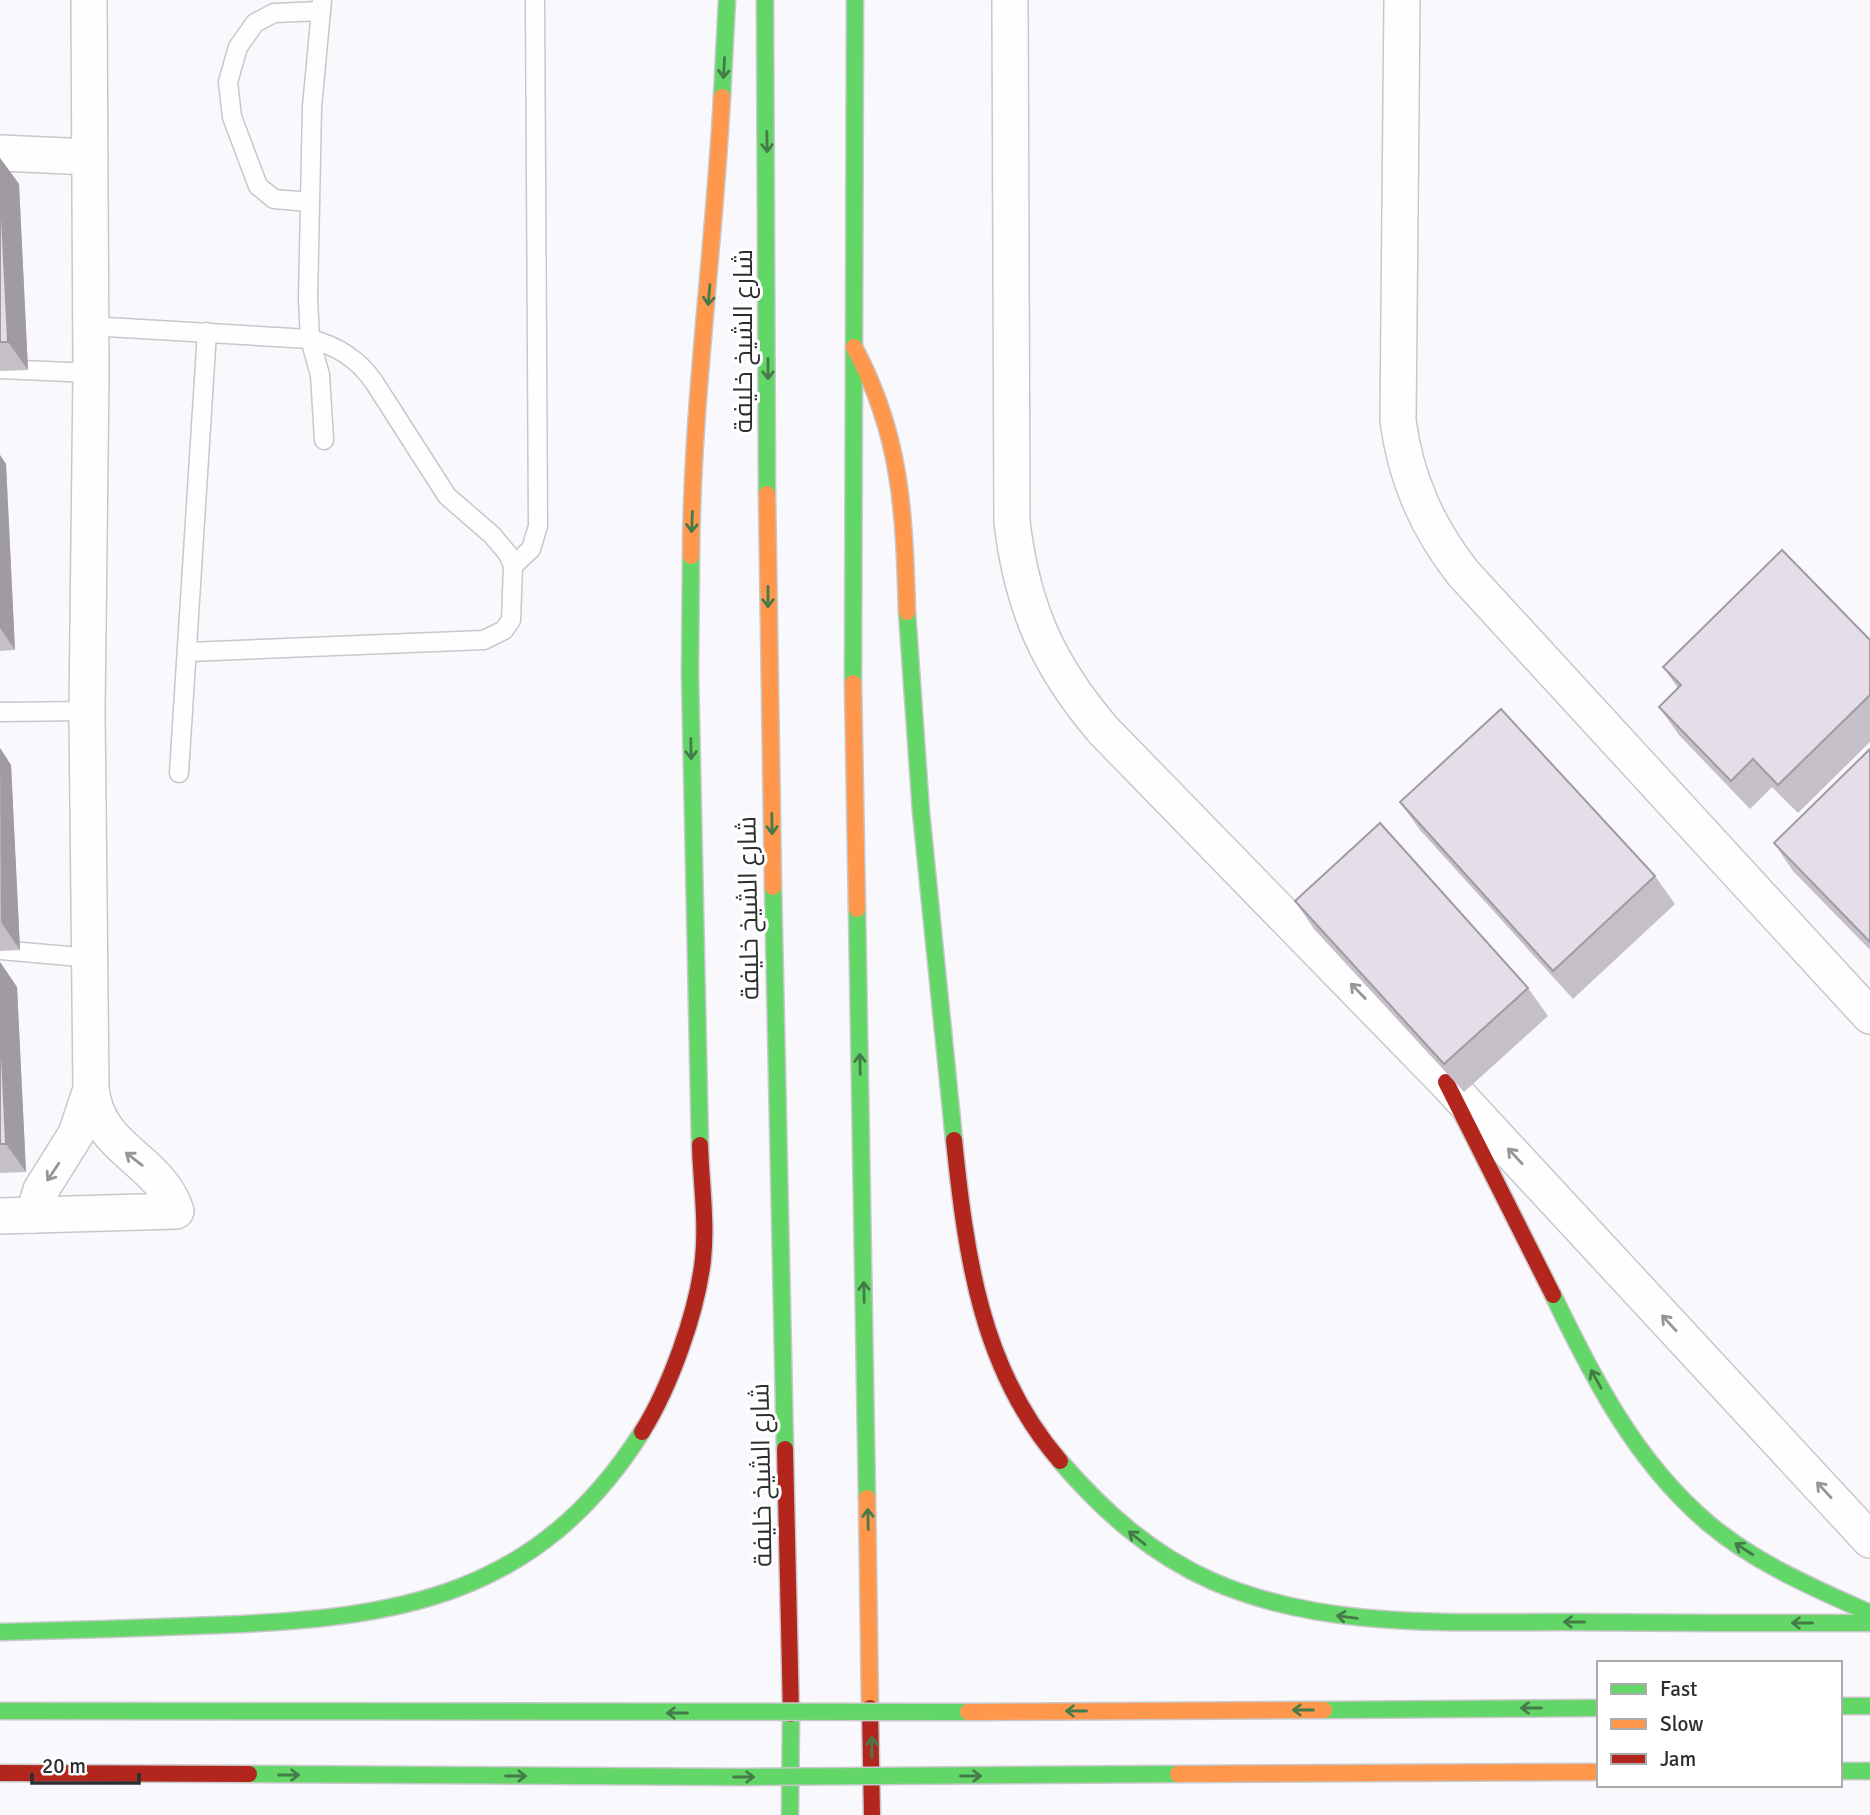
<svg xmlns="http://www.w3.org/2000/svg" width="1870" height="1815" font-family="Signika,Cairo,sans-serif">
	<rect width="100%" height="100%" fill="#f9f9fd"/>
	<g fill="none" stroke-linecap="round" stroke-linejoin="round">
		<g stroke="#c8c8ca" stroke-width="21">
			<g id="lane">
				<polyline points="322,0 312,107 308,299 310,339 320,375 324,440"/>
				<polyline points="310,202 274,199 258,186 232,117 228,82 238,47 255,23 274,13 321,11"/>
				<path d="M90,326l220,13c28,7 48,20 64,43l73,114 45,39 16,19 5,12 -2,54 -7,10 -20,10 -295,12"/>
				<polyline points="0,369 91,373"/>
				<polyline points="513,566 531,549 538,526 535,0"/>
				<polyline points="0,712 87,711"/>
				<polyline points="179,773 207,332"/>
				<polyline points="0,950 91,958"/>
			</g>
		</g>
		<g stroke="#c8c8ca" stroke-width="38">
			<g id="street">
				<path d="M1010,0l2,522c10,85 36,144 92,209l342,351 424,458"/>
				<path d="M1402,0l-4,421c8,58 29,106 65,152l407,443"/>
				<polyline points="0,153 90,157"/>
				<polyline points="33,1215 41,1190 76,1134 91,1089"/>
				<path d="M0,1216l176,-5c-18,-54 -78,-60 -85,-122l-4,-378 4,-338 -2,-373"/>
			</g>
		</g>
		<g stroke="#c8c8ca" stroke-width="19">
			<g id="fast">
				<polyline points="765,0 767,494"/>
				<polyline points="722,97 727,0"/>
				<polyline points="691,556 690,674 700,1145"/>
				<polyline points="907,612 921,812 954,1140"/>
				<polyline points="853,683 855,0"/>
				<polyline points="773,887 785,1449"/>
				<polyline points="857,909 867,1498"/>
				<path d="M1553,1295c40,83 83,167 155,228 47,40 106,65 162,90"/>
				<path d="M1060,1461c43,50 91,93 152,120 110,48 234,41 350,41 103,1 205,1 308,1"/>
				<path d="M0,1632c73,-2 145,-4 218,-7 181,-7 319,-28 424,-193"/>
				<polyline points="1840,1706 1870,1706"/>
				<polyline points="1840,1771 1870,1771"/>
				<polyline points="790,1815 791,1714"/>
			</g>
		</g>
		<g stroke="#c8c8ca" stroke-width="19">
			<g id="slow">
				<path d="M854,347c48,89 50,167 53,265"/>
				<polyline points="767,494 773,887"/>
				<path d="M691,556c1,-153 23,-306 31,-459"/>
				<polyline points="853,683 857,909"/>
				<polyline points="867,1498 870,1708"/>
			</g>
		</g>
		<g stroke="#c8c8ca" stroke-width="19">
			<g id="jam">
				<polyline points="1446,1082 1553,1295"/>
				<path d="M954,1140c12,116 27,230 106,321"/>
				<path d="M642,1432c28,-45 55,-119 61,-173 4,-37 -2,-77 -3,-114"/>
				<polyline points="785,1449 791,1714"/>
				<polyline points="870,1708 872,1815"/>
			</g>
		</g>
		<use href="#lane" stroke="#fefeff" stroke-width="18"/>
		<use href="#street" stroke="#fefeff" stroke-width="35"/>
		<use href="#fast" stroke="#63d668" stroke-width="16"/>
		<use href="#slow" stroke="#ff974d" stroke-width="16"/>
		<use href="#jam" stroke="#b3261e" stroke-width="16"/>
		<g stroke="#c8c8ca" stroke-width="19" stroke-linecap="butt">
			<g id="fast-bridge">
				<polyline points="1324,1710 1599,1708"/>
				<polyline points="0,1711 968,1712"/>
				<polyline points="249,1774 741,1777 1178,1774"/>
			</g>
		</g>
		<g stroke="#c8c8ca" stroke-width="19" stroke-linecap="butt">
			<g id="slow-bridge">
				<polyline points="968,1712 1324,1710"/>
				<polyline points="1178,1774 1599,1772"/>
			</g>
		</g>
		<g stroke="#c8c8ca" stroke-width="19" stroke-linecap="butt">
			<polyline id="jam-bridge" points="0,1773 249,1774"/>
		</g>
		<use href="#fast-bridge" stroke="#63d668" stroke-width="16"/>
		<use href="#slow-bridge" stroke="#ff974d" stroke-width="16"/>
		<use href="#jam-bridge" stroke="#b3261e" stroke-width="16"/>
	</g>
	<g fill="#c5bfc8">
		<polygon points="0,158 19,184 28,370 0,371"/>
		<polygon points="0,455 6,464 15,650 0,651"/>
		<polygon points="1870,640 1870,742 1798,813 1772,787 1750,809 1679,735 1659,707 1678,688 1663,667"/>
		<polygon points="0,748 11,765 20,950 0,951"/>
		<polygon points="1870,749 1870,950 1793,871 1774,843"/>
		<polygon points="1400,802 1655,876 1675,904 1573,999 1420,830"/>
		<polygon points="1295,901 1528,988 1548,1016 1464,1092 1314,929"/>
		<polygon points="0,962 17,987 26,1172 0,1173"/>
	</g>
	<g fill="#a09ba2">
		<polygon points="0,158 19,184 28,370 8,342 0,177"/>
		<polygon points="0,455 6,464 15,650 0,628"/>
		<polygon points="0,748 11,765 20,950 1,922"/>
		<polygon points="0,962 17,987 26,1172 6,1144 0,1012"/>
	</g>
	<g fill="#e5dee8" stroke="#a09ba2" stroke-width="2">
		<polygon points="0,177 8,342 0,342"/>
		<polygon points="1782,550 1870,640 1870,695 1778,785 1753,759 1731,781 1659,707 1681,685 1663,667"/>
		<polygon points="1501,709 1655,876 1553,971 1400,802"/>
		<polygon points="1870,749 1870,942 1774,843"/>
		<polygon points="1380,823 1528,988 1444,1064 1295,901"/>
		<polygon points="0,1012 6,1144 0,1144"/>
	</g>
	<defs><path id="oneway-shaft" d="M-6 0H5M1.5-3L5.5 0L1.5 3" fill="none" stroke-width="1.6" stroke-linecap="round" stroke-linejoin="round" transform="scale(1.75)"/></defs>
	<g stroke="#457a49">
		<use href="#oneway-shaft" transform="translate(724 68) rotate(93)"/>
		<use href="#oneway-shaft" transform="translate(767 142) rotate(89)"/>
		<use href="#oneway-shaft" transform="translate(709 295) rotate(95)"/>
		<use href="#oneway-shaft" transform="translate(768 369) rotate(90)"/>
		<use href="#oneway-shaft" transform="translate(692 522) rotate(92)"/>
		<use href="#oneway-shaft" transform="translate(768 597) rotate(90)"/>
		<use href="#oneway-shaft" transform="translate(691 749) rotate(89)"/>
		<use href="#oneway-shaft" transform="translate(772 824) rotate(89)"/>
		<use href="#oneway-shaft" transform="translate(860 1064) rotate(-91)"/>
		<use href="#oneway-shaft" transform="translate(864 1292) rotate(-91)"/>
		<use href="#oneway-shaft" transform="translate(1596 1379) rotate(-119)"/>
		<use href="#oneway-shaft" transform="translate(868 1519) rotate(-91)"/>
		<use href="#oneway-shaft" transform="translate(1137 1538) rotate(-141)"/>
		<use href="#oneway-shaft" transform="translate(1744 1549) rotate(-147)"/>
		<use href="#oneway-shaft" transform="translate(1347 1617) rotate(-173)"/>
		<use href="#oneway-shaft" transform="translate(1574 1622) rotate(-180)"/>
		<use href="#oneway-shaft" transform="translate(1802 1623) rotate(-180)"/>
		<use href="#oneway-shaft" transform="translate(1531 1708) rotate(180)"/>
		<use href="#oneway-shaft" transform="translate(1303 1710) rotate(180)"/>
		<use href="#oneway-shaft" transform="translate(1076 1711) rotate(180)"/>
		<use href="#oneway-shaft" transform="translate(677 1713) rotate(-180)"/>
		<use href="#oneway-shaft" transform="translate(872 1747) rotate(-90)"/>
		<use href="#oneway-shaft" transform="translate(289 1775)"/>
		<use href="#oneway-shaft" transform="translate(516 1776)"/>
		<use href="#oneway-shaft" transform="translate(971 1776)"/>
		<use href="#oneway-shaft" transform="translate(744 1777)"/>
	</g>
	<g stroke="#969698">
		<use href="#oneway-shaft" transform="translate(1358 991) rotate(-134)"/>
		<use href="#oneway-shaft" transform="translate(1515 1156) rotate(-133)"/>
		<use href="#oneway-shaft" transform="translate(134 1159) rotate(-142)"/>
		<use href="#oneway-shaft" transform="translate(53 1172) rotate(124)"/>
		<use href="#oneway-shaft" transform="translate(1669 1323) rotate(-133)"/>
		<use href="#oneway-shaft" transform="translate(1824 1490) rotate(-133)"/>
	</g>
	<g text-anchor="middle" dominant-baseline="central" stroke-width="6" stroke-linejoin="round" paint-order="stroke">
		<g font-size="26" fill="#2d2e30" stroke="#fff">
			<text transform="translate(744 341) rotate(-90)">شارع الشيخ خليفة</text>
			<text transform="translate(749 908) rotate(-91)">شارع الشيخ خليفة</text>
			<text transform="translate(762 1475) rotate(-91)">شارع الشيخ خليفة</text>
		</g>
	</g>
	<rect x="1597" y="1661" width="245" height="126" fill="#ffffff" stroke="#ababac" stroke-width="2"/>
	<rect x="1611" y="1684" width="35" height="10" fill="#63d668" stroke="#ababac" stroke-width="2"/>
	<text x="1660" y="1696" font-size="21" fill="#2d2e30">Fast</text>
	<rect x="1611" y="1719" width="35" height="10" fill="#ff974d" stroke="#ababac" stroke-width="2"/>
	<text x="1660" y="1731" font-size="21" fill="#2d2e30">Slow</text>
	<rect x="1611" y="1754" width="35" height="10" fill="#b3261e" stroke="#ababac" stroke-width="2"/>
	<text x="1660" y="1766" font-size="21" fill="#2d2e30">Jam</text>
	<path d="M32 1773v10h107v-10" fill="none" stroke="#2d2e30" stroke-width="3.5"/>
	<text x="42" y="1773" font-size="21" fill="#2d2e30" stroke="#ffffff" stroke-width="5" paint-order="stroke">20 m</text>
</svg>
